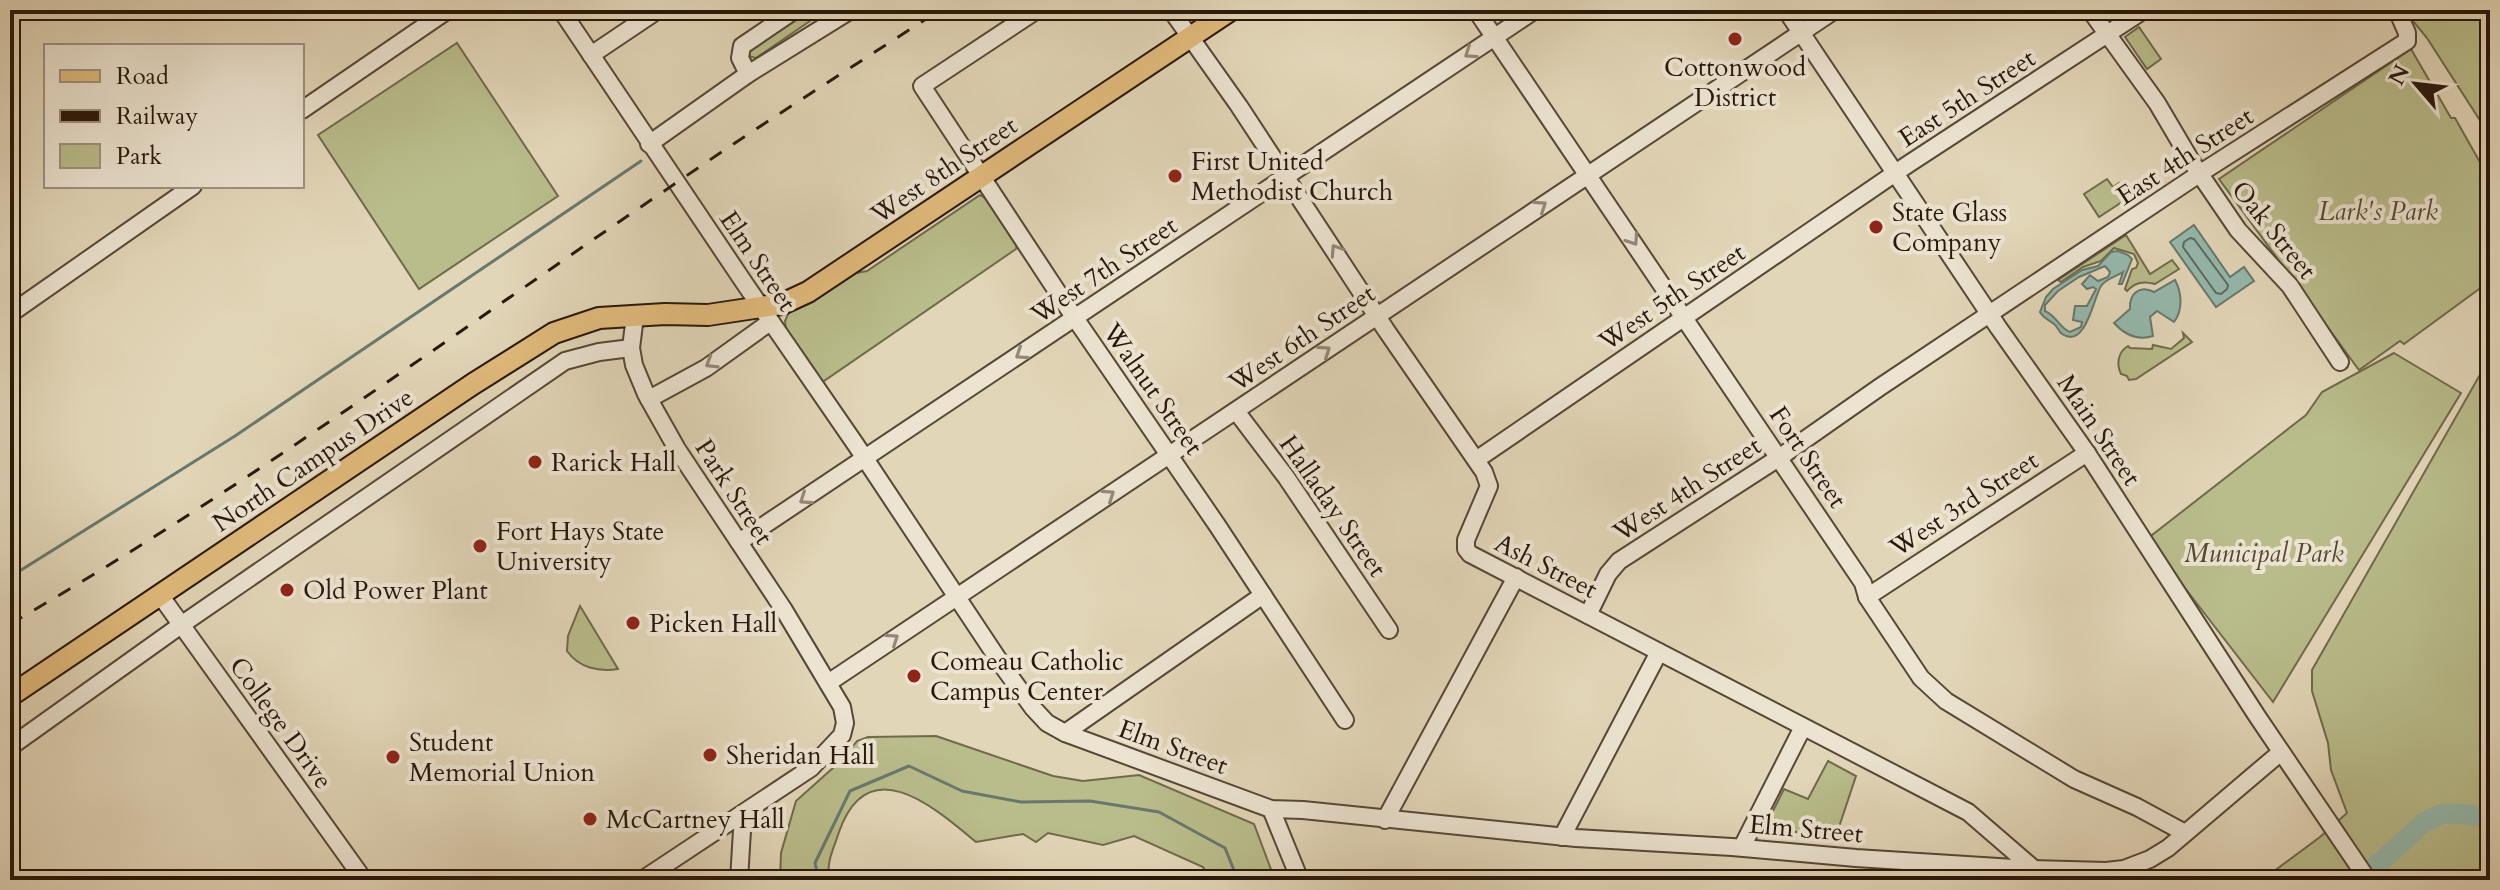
<svg xmlns="http://www.w3.org/2000/svg" width="2500" height="890" font-family="Cardo,serif">
	<rect width="100%" height="100%" fill="#e2d6b8"/>
	<filter id="stains"><feTurbulence type="fractalNoise" baseFrequency=".0025" numOctaves="4"/><feColorMatrix values="0 0 0 0 .2 0 0 0 0 .09 0 0 0 0 .02 0 0 0 .5 -.17"/></filter>
	<radialGradient id="worn" r=".72"><stop offset=".6" stop-color="#630" stop-opacity="0"/><stop offset="1" stop-color="#630" stop-opacity=".3"/></radialGradient>
	<g fill="#b9bc8b" stroke="#706a4b" stroke-width="2">
		<polygon points="809,10 826,10 756,58 748,56 750,50"/>
		<polygon points="2404,10 2490,10 2490,136 2427,38"/>
		<polygon points="2139,27 2161,59 2147,69 2125,37"/>
		<polygon points="457,43 558,196 419,289 318,135"/>
		<polygon points="2411,49 2451,118 2455,118 2490,180 2490,281 2404,344 2400,341 2359,370 2219,179"/>
		<polygon points="2107,179 2113,187 2119,183 2128,198 2099,217 2084,194"/>
		<polygon points="980,195 984,197 1017,244 1016,249 821,383 786,330 785,321 789,312 812,301 856,273 867,271"/>
		<path d="M2126,235l24,39 22,-14 7,9 -24,15c-12,-3 -19,-2 -28,7l-2,-2 7,-20 4,-1 2,-5 -4,-9 -20,-6 -13,13 -18,6 -22,15 -3,-2z"/>
		<path d="M2183,333l9,9 -56,37 -7,1 -2,-4 -6,-2c-5,-10 -3,-22 7,-28l2,2 22,1 1,-4 18,4 13,-11z"/>
		<polygon points="2394,353 2461,393 2273,702 2147,539 2306,415 2322,392"/>
		<polygon points="2490,357 2490,880 2262,880 2320,837 2347,813 2331,770 2328,743 2312,691 2312,670"/>
		<path d="M580,606l38,63c-19,3 -39,-1 -51,-18l1,-15z"/>
		<path d="M936,736l117,40 30,5 56,-6 115,49 21,56h-64l-8,-13 -69,-31 -31,9 -55,-12 -12,9 -13,-8 -47,8c-42,-35 -108,-93 -137,-10 -5,16 -14,32 -9,48h-50l1,-27 15,-52 47,-42 14,-18 11,-4z"/>
		<polygon points="1828,761 1856,776 1836,836 1764,829 1784,789 1808,799"/>
	</g>
	<g fill="#95b9ad" stroke="#69786c" stroke-width="2" fill-rule="evenodd">
		<polygon points="2194,225 2230,277 2244,267 2254,281 2216,307 2170,242"/>
		<path d="M2118,251l10,4 4,4 -10,25h-3l4,-12c-6,4 -18,7 -22,14 -7,10 -15,64 -39,48 -4,-3 -4,-7 -8,-10 -6,-5 -10,-5 -14,-12l6,-15 7,-8 29,-19 16,-4 13,-14zM2105,266l5,6 -2,5 -10,4 -8,-6 -8,9 5,5 6,-2 3,2 -9,17h-12l-2,14 9,2 -1,5 -11,5c-11,-4 -13,-16 -25,-21v-6l13,-14 21,-14z"/>
		<path d="M2175,280c7,13 8,30 -1,42l-17,-11 -7,6 3,19c-16,5 -29,-2 -39,-13l16,-14c-1,-16 10,-24 24,-17z"/>
	</g>
	<g fill="none" stroke-linecap="round" stroke-linejoin="round">
		<polygon stroke="#5e685c" stroke-width="2" points="2190,238 2194,239 2228,285 2227,289 2221,294 2216,293 2183,247 2184,242"/>
		<g stroke="#69786c" stroke-width="3">
			<polyline points="10,577 235,436 641,161"/>
			<polyline points="819,880 815,863 850,791 909,766 962,791 1021,802 1090,801 1159,812 1225,848 1238,880"/>
		</g>
		<polyline stroke="#95b9ad" stroke-width="20" points="2355,880 2383,860 2423,823 2441,814 2463,814 2490,818"/>
		<g stroke="#564736" stroke-width="20">
			<g id="minor">
				<polyline points="561,10 745,284 856,445 1004,668 1033,708 1047,723 1065,733 1271,809 1303,810 1576,838 1732,847 1856,858 2030,869 2106,871 2124,869 2150,859 2168,848 2281,752"/>
				<polyline points="1037,10 922,86 1066,305 1217,525 1345,720"/>
				<polyline points="1171,10 1239,106 1386,330 1484,472 1489,486 1466,540 1466,549 1470,554 1968,812 2034,869"/>
				<polyline points="1476,10 1863,583 1867,597 1921,678 1946,701 2074,779 2137,807 2185,833"/>
				<polyline points="1786,10 1998,327 2087,453 2257,716 2368,880"/>
				<polyline points="2090,10 2157,103 2193,164 2238,230 2290,286 2340,362"/>
				<polyline points="591,55 658,10"/>
				<polyline points="748,74 740,58 742,46 795,10"/>
				<polyline points="302,110 448,10"/>
				<polyline points="649,144 748,74 851,10"/>
				<polyline points="10,314 193,186"/>
				<polyline points="635,316 631,348 634,365 646,394 677,449 784,610 842,707 845,723 842,735 811,768 642,880"/>
				<polyline points="649,399 706,368 770,322"/>
				<polyline points="1236,411 1286,477 1389,630"/>
				<polyline points="1476,460 1907,165 2144,10"/>
				<polyline points="739,542 1535,10"/>
				<polyline points="160,595 364,880"/>
				<polyline points="1867,597 2087,453"/>
				<polyline points="1588,615 1608,574 1619,561 1780,457 1880,387 2199,174 2407,41 2407,33 2397,10"/>
				<polyline points="828,683 1835,10"/>
				<polyline points="1065,733 1263,595"/>
				<polyline points="10,747 181,625 565,361 599,352 631,348"/>
				<polyline points="1271,809 1300,880"/>
				<polyline points="1385,820 1516,577"/>
				<polyline points="1562,837 1659,652"/>
				<polyline points="1742,847 1803,727"/>
				<polyline points="10,875 13,880"/>
				<polyline points="739,880 743,814"/>
			</g>
		</g>
		<g stroke="#28170b" stroke-width="24">
			<polyline id="major" points="10,696 473,384 554,333 599,318 665,314 708,315 761,307 782,304 808,292 1231,10"/>
		</g>
		<use href="#minor" stroke="#ece4d1" stroke-width="16"/>
		<use href="#major" stroke="#e1bb7c" stroke-width="20"/>
		<path stroke="#28170b" stroke-width="3" stroke-dasharray="14 14" stroke-linecap="butt" d="M10,624c231,-133 446,-292 666,-441 87,-60 176,-116 264,-173"/>
	</g>
	<defs><path id="oneway-chevron" d="M-2-3.5L2.5 0L-2 3.5" fill="none" stroke-width="1.6" stroke-linecap="round" stroke-linejoin="round" transform="scale(2)"/></defs>
	<g stroke="#948878">
		<use href="#oneway-chevron" transform="translate(1470 53) rotate(146)"/>
		<use href="#oneway-chevron" transform="translate(1541 206) rotate(-34)"/>
		<use href="#oneway-chevron" transform="translate(1633 240) rotate(56)"/>
		<use href="#oneway-chevron" transform="translate(1336 250) rotate(-123)"/>
		<use href="#oneway-chevron" transform="translate(1325 351) rotate(-34)"/>
		<use href="#oneway-chevron" transform="translate(1021 354) rotate(146)"/>
		<use href="#oneway-chevron" transform="translate(711 363) rotate(148)"/>
		<use href="#oneway-chevron" transform="translate(1109 495) rotate(-34)"/>
		<use href="#oneway-chevron" transform="translate(805 499) rotate(146)"/>
		<use href="#oneway-chevron" transform="translate(893 639) rotate(-34)"/>
	</g>
	<g fill="#8f2418" stroke="#ece4d1" stroke-width="3">
		<circle cx="1735" cy="39" r="8"/>
		<circle cx="1175" cy="176" r="8"/>
		<circle cx="1876" cy="227" r="8"/>
		<circle cx="535" cy="462" r="8"/>
		<circle cx="480" cy="546" r="8"/>
		<circle cx="287" cy="590" r="8"/>
		<circle cx="633" cy="623" r="8"/>
		<circle cx="914" cy="676" r="8"/>
		<circle cx="710" cy="755" r="8"/>
		<circle cx="393" cy="757" r="8"/>
		<circle cx="590" cy="819" r="8"/>
	</g>
	<g text-anchor="middle" dominant-baseline="central" stroke-width="8" stroke-linejoin="round" paint-order="stroke">
		<g font-size="26" fill="#28170b" stroke="#ece4d1" text-anchor="start">
			<text x="1735" y="67" text-anchor="middle">Cottonwood<tspan x="1735" dy="30">District</tspan></text>
			<text x="1191" y="161">First United<tspan x="1191" dy="30">Methodist Church</tspan></text>
			<text x="1892" y="212">State Glass<tspan x="1892" dy="30">Company</tspan></text>
			<text x="551" y="462">Rarick Hall</text>
			<text x="496" y="531">Fort Hays State<tspan x="496" dy="30">University</tspan></text>
			<text x="303" y="590">Old Power Plant</text>
			<text x="649" y="623">Picken Hall</text>
			<text x="930" y="661">Comeau Catholic<tspan x="930" dy="30">Campus Center</tspan></text>
			<text x="409" y="742">Student<tspan x="409" dy="30">Memorial Union</tspan></text>
			<text x="726" y="755">Sheridan Hall</text>
			<text x="606" y="819">McCartney Hall</text>
		</g>
		<g font-size="26" fill="#28170b" stroke="#ece4d1">
			<text transform="translate(1967 98) rotate(-33)">East 5th Street</text>
			<text transform="translate(2185 156) rotate(-33)">East 4th Street</text>
			<text transform="translate(944 170) rotate(-34)">West 8th Street</text>
			<text transform="translate(2274 230) rotate(51)">Oak Street</text>
			<text transform="translate(758 261) rotate(56)">Elm Street</text>
			<text transform="translate(1104 270) rotate(-34)">West 7th Street</text>
			<text transform="translate(1672 297) rotate(-34)">West 5th Street</text>
			<text transform="translate(1302 338) rotate(-34)">West 6th Street</text>
			<text transform="translate(1153 389) rotate(55)">Walnut Street</text>
			<text transform="translate(2099 430) rotate(56)">Main Street</text>
			<text transform="translate(1808 457) rotate(56)">Fort Street</text>
			<text transform="translate(313 460) rotate(-34)">North Campus Drive</text>
			<text transform="translate(1687 489) rotate(-33)">West 4th Street</text>
			<text transform="translate(734 492) rotate(57)">Park Street</text>
			<text transform="translate(1964 504) rotate(-33)">West 3rd Street</text>
			<text transform="translate(1333 506) rotate(55)">Halladay Street</text>
			<text transform="translate(1546 566) rotate(27)">Ash Street</text>
			<text transform="translate(281 723) rotate(54)">College Drive</text>
			<text transform="translate(1173 747) rotate(20)">Elm Street</text>
			<text transform="translate(1806 829) rotate(5)">Elm Street</text>
		</g>
		<g font-size="26" font-style="italic" fill="#544931" stroke="#ece4d1">
			<text x="2378" y="211">Lark's Park</text>
			<text x="2264" y="553">Municipal Park</text>
		</g>
	</g>
	<rect width="2500" height="890" fill="none" stroke="#e2d6b8" stroke-width="40"/>
	<rect x="12" y="12" width="2476" height="866" fill="none" stroke="#28170b" stroke-width="4"/>
	<rect x="20" y="20" width="2460" height="850" fill="none" stroke="#28170b" stroke-width="2"/>
	<rect x="44" y="44" width="260" height="144" fill="#ece4d1" stroke="#9e9282" stroke-width="2"/>
	<rect x="60" y="70" width="40" height="12" fill="#e1bb7c" stroke="#9e9282" stroke-width="2"/>
	<text x="116" y="84" font-size="24" fill="#28170b">Road</text>
	<rect x="60" y="110" width="40" height="12" fill="#28170b" stroke="#9e9282" stroke-width="2"/>
	<text x="116" y="124" font-size="24" fill="#28170b">Railway</text>
	<rect x="60" y="144" width="40" height="24" fill="#b9bc8b" stroke="#9e9282" stroke-width="2"/>
	<text x="116" y="164" font-size="24" fill="#28170b">Park</text>
	<g transform="translate(2416 84) rotate(298)" stroke="#ece4d1" stroke-width="6" paint-order="stroke">
	<path d="M0-6L14 30L0 20L-14 30Z" fill="#28170b"/>
	<text y="-12" font-size="22" font-weight="bold" text-anchor="middle" fill="#28170b">N</text>
	</g>
	<rect width="100%" height="100%" filter="url(#stains)"/>
	<rect width="100%" height="100%" fill="url(#worn)"/>
</svg>
